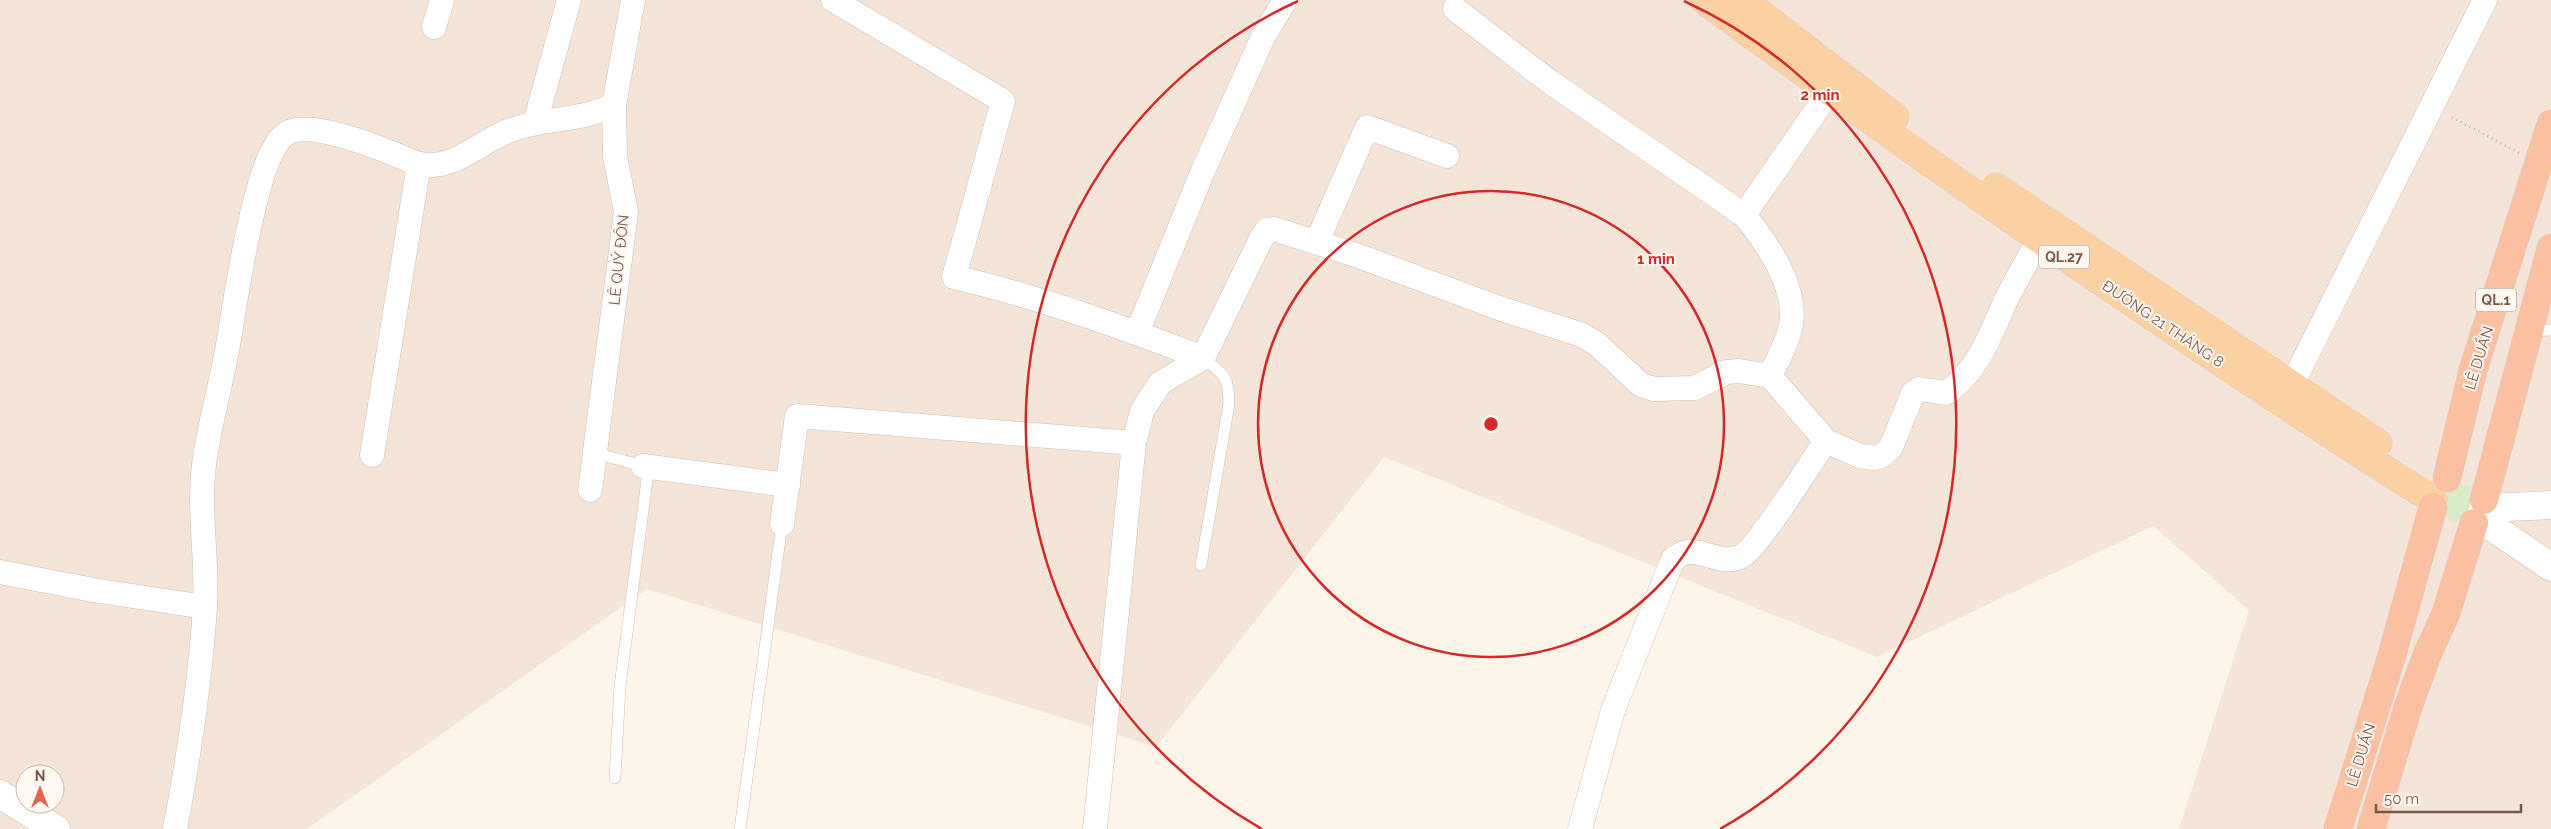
<svg xmlns="http://www.w3.org/2000/svg" width="2551" height="829" font-family="Raleway,sans-serif">
	<rect width="100%" height="100%" fill="#fdf4ea"/>
	<path fill="#f5e5d8" fill-rule="evenodd" d="M0,0h2551v829h-372l70,-219 -96,-84 -276,131 -493,-200 -228,290 -509,-158 -340,240h-307zM25,774h30v30h-30z"/>
	<path fill="#daebc8" d="M2456,483l12,2 9,9 -11,27c-10,2 -17,0 -24,-8 -1,-18 -4,-21 14,-30z"/>
	<g fill="none" stroke-linecap="round" stroke-linejoin="round">
		<g stroke="#d2bdb2" stroke-width="12">
			<g id="service">
				<polyline points="2529,331 2551,330"/>
				<polyline points="595,453 643,466 648,472 620,686 615,778"/>
				<path d="M1201,565l28,-161c0,-27 -5,-30 -26,-46"/>
				<polyline points="740,829 782,524"/>
			</g>
		</g>
		<g stroke="#d2bdb2" stroke-width="25">
			<g id="minor">
				<path d="M833,0l170,101 -49,176c85,20 168,50 249,81"/>
				<path d="M1455,9l95,73 194,133c23,28 56,75 46,115 -4,15 -13,31 -20,46"/>
				<polyline points="434,27 442,0"/>
				<polyline points="535,123 569,0"/>
				<polyline points="1744,215 1829,92"/>
				<polyline points="1317,242 1367,127 1447,156"/>
				<polyline points="1137,333 1202,173 1263,37 1285,0"/>
				<polyline points="2291,386 2485,0"/>
				<polyline points="372,455 419,164"/>
				<polyline points="643,466 788,485"/>
				<polyline points="590,490 626,212 615,156 614,105 633,0"/>
				<polyline points="782,524 797,416 1134,443"/>
				<polyline points="0,572 93,590 205,607"/>
				<path d="M175,829c14,-73 25,-147 30,-221 3,-48 -7,-95 -1,-143 5,-40 17,-80 24,-120 7,-39 27,-194 59,-212 21,-12 80,10 102,19 11,4 23,11 35,13 31,3 55,-22 82,-33 35,-15 74,-10 108,-27"/>
				<path d="M1095,829l39,-386 8,-32 18,-28 43,-25 58,-119 6,-9 7,-1 82,26 143,53 83,27 15,9 44,41 13,4 41,-1 31,-16 13,-1 31,5 56,65 34,15 14,2 9,-3 8,-8 22,-54 6,-4 27,4c33,-22 45,-61 61,-95 10,-20 21,-39 32,-58"/>
				<path d="M1580,829l33,-119 60,-151c24,-20 43,10 69,-3 17,-10 69,-94 84,-115"/>
			</g>
		</g>
		<g stroke="#d2bdb2" stroke-width="29">
			<polyline id="tertiary" points="0,794 56,829"/>
		</g>
		<g stroke="#d5bcaf" stroke-width="29">
			<g id="secondary">
				<polyline points="2483,508 2551,505"/>
				<polyline points="2479,518 2551,567"/>
			</g>
		</g>
		<g stroke="#d9d0cd" stroke-width="29">
			<g id="primary">
				<path d="M1704,0c238,174 480,343 729,500"/>
				<polyline points="1743,0 1895,117"/>
				<polyline points="1996,187 2378,443"/>
			</g>
		</g>
		<g stroke="#d9d0cd" stroke-width="29">
			<g id="trunk">
				<polyline points="2447,478 2473,370 2551,124"/>
				<polyline points="2484,500 2551,248"/>
				<polyline points="2338,829 2392,655 2433,507"/>
				<polyline points="2371,829 2408,707 2427,655 2446,613 2474,523"/>
			</g>
		</g>
		<polyline stroke="#d8b3a4" stroke-width="3" stroke-dasharray="1 4" stroke-linecap="butt" points="2452,117 2519,153"/>
		<use href="#service" stroke="#fff" stroke-width="11"/>
		<use href="#minor" stroke="#fff" stroke-width="24"/>
		<use href="#tertiary" stroke="#fff" stroke-width="28"/>
		<use href="#secondary" stroke="#fff" stroke-width="28"/>
		<use href="#primary" stroke="#fbd1a3" stroke-width="28"/>
		<use href="#trunk" stroke="#f9c0a2" stroke-width="28"/>
	</g>
	<g fill="none" stroke="#d62828" stroke-width="2.5">
		<circle cx="1491" cy="424" r="233"/>
		<path d="M1262 829A465 465 0 0 1 1298 1M1684 1A465 465 0 0 1 1720 829"/>
	</g>
	<g text-anchor="middle" dominant-baseline="central" stroke-width="4" stroke-linejoin="round" paint-order="stroke">
		<g fill="#fff8f1" stroke="#a1887e" stroke-width="1">
			<rect x="2039" y="245.5" width="50" height="23" rx="4"/>
			<rect x="2476" y="288.5" width="40" height="23" rx="4"/>
		</g>
		<g font-size="14" font-weight="bold" fill="#79584c">
			<text x="2064" y="257">QL.27</text>
			<text x="2496" y="300">QL.1</text>
		</g>
		<g font-size="15" fill="#79584c" stroke="#fff8f1">
			<text transform="translate(619 260) rotate(-84)">LÊ QUÝ ĐÔN</text>
			<text transform="translate(2163 324) rotate(34)">ĐƯỜNG 21 THÁNG 8</text>
			<text transform="translate(2479 358) rotate(-73)">LÊ DUẨN</text>
			<text transform="translate(2361 755) rotate(-73)">LÊ DUẨN</text>
		</g>
	</g>
	<circle cx="1491" cy="424" r="8" fill="#d62828" stroke="#fff8f1" stroke-width="2.5"/>
	<g font-size="15" text-anchor="middle" font-weight="bold" fill="#d62828" stroke="#fff8f1" stroke-width="4" stroke-linejoin="round" paint-order="stroke">
		<text x="1820" y="100">2 min</text>
		<text x="1656" y="264">1 min</text>
	</g>
	<g transform="translate(40 789)"><circle r="24" fill="#fff8f1" stroke="#c9b8af"/>
	<path d="M0-4L9 19L0 12L-9 19Z" fill="#e66250"/>
	<text y="-8" font-size="14" font-weight="bold" text-anchor="middle" fill="#79584c">N</text>
	</g>
	<path d="M2376 804v8h145v-8" fill="none" stroke="#79584c" stroke-width="2.5"/>
	<text x="2384" y="804" font-size="15" fill="#79584c" stroke="#fff8f1" stroke-width="4" paint-order="stroke">50 m</text>
</svg>
